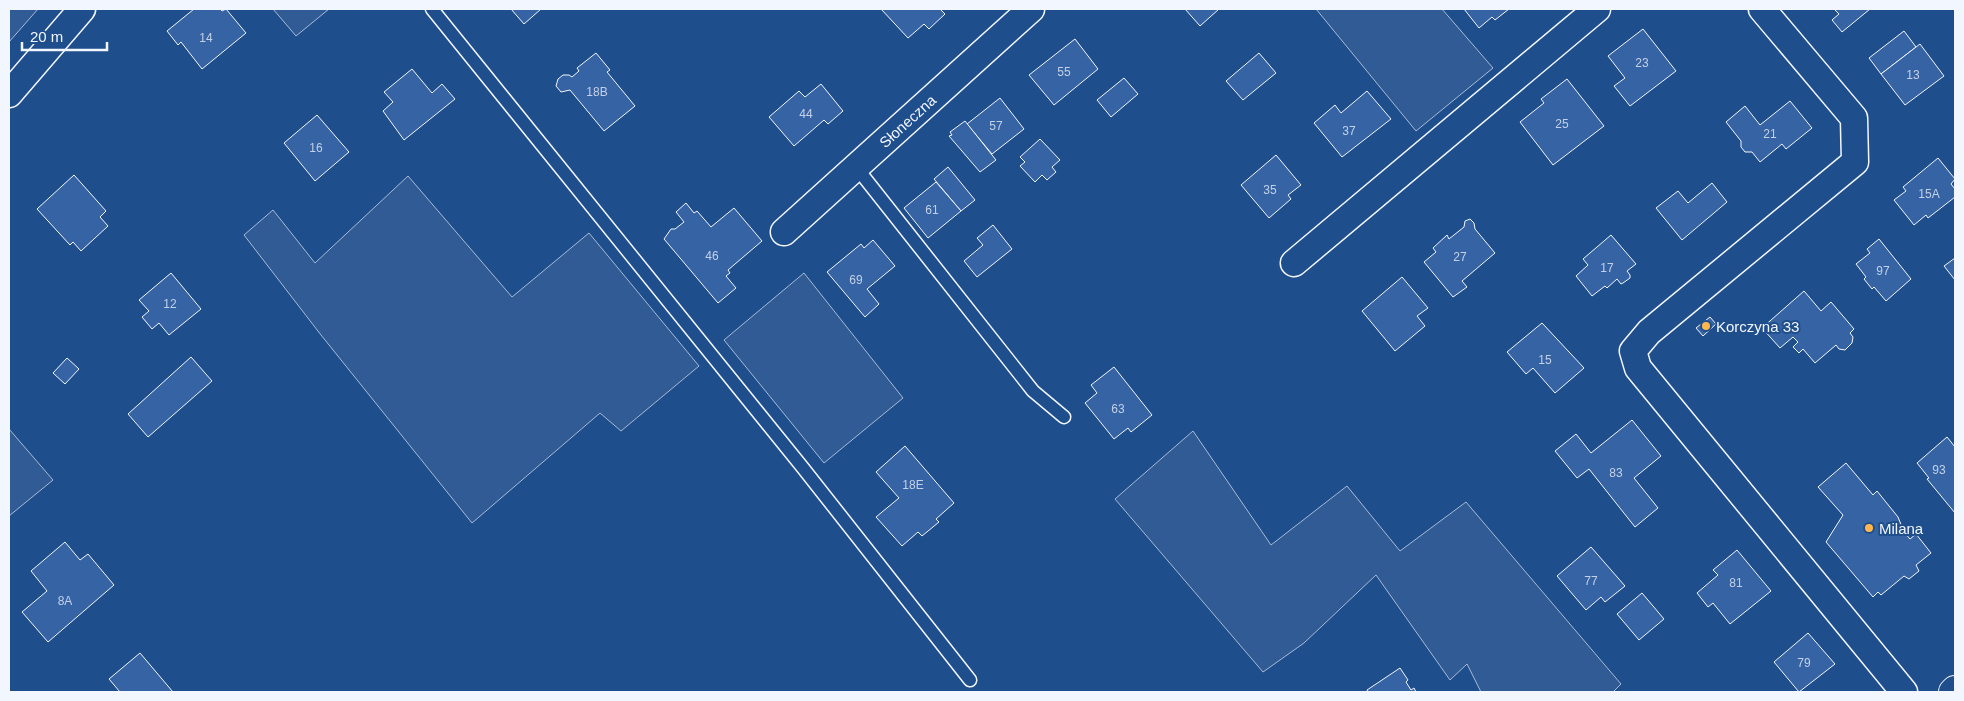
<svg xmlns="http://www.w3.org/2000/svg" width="1964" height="701" font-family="Helvetica,sans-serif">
	<rect width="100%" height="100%" fill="#1f4e8c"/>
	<g fill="#305b95" stroke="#a8bbd7">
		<polygon points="9,9 38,9 9,42"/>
		<polygon points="273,9 329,9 296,36"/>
		<polygon points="1316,9 1442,9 1493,68 1416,131"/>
		<polygon points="408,176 512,297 589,233 699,366 621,431 600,413 472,523 321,335 244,235 273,210 315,263"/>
		<polygon points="804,273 903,398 824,463 724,340"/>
		<polygon points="9,429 53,480 9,516"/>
		<polygon points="1193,431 1271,545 1347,486 1400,551 1466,502 1621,684 1613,692 1481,692 1467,664 1450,680 1376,575 1304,643 1263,672 1115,499"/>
	</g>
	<g fill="#3563a3" stroke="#f2f6ff">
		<polygon points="194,9 220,9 222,11 226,9 246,33 202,69 181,42 178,45 167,31"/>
		<polygon points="511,9 541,9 524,24"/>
		<polygon points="881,9 940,9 945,14 929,29 924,24 908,38"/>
		<polygon points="1185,9 1219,9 1200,26"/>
		<polygon points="1464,9 1509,9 1495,20 1492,17 1479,28"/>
		<polygon points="1834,9 1870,9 1842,32 1832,20 1839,14"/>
		<polygon points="1643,29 1676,71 1630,106 1614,86 1625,78 1608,56"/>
		<polygon points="1904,31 1916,47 1881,74 1869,58"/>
		<polygon points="1075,39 1098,69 1054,105 1029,75"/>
		<polygon points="1920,44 1944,76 1905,105 1881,74"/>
		<polygon points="596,53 610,70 607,72 635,106 604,131 570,90 561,92 556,86 558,79 563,75 569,75 572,77 579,71 577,68"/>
		<polygon points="1259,53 1276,73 1243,100 1226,81"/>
		<polygon points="412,69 432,93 442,84 455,99 404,140 383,111 393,102 384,92"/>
		<polygon points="1124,78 1138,94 1111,117 1097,100"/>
		<polygon points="1567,79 1604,126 1553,165 1520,122 1544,103 1541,99"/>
		<polygon points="821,84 843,111 828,124 824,120 794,146 769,117 799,91 805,97"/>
		<polygon points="1367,91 1391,119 1342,157 1314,123 1335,105 1341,113"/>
		<polygon points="1000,98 1024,129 992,154 967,124"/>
		<polygon points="1790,101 1812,128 1786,149 1782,144 1760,162 1752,152 1745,152 1741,147 1741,141 1726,122 1745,106 1760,125"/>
		<polygon points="317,115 349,152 315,181 284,143"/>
		<polygon points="965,121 996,160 980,172 949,136 952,135 950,132"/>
		<polygon points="1040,139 1060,160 1052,167 1056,172 1047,180 1042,175 1035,182 1020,166 1025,162 1020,157"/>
		<polygon points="1276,155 1301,185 1288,195 1291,199 1269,218 1241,185"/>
		<polygon points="1938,158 1955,179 1951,184 1955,189 1955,197 1928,218 1926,215 1914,225 1894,200 1906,191 1903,187"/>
		<polygon points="948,167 975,200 961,211 934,179"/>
		<polygon points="74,175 106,211 100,217 108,226 81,251 73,242 70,245 37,209"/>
		<polygon points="936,182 961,211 928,238 904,208"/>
		<polygon points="1712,183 1727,202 1682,240 1656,208 1678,191 1688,203"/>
		<polygon points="686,203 694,213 697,211 711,227 734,208 762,241 728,270 730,273 726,276 736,288 718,303 664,239 671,229 675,229 684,222 676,212"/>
		<polygon points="1470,219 1474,223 1475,229 1495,253 1462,281 1467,287 1453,297 1424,262 1436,252 1433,248 1447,235 1449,239 1464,227 1465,221"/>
		<polygon points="993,225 1012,249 977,277 964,261 983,245 977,238"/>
		<polygon points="1611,235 1636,264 1627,271 1630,275 1630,278 1623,283 1621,284 1617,279 1607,288 1605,286 1592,296 1576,276 1588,265 1583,259"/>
		<polygon points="1879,239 1911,279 1886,301 1874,287 1872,289 1864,279 1866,277 1856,264 1870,253 1867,249"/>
		<polygon points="873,240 895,266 867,289 879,304 865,317 827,272 861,244 864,248"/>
		<polygon points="1955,258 1955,280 1944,266"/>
		<polygon points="171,273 201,309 169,335 159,323 152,329 142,317 149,311 139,300"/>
		<polygon points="1402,277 1428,308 1417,316 1425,326 1395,351 1362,311"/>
		<polygon points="1804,291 1821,311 1831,302 1854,329 1850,333 1853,337 1852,343 1845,350 1839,349 1836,345 1815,363 1803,349 1799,353 1793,347 1798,342 1793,337 1780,348 1762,328"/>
		<polygon points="1710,317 1716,324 1703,336 1696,328"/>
		<polygon points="1542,323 1584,368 1555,393 1533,368 1526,374 1507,352"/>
		<polygon points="191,357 212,381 148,437 128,414"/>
		<polygon points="67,358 79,369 65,384 53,373"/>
		<polygon points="1114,367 1152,415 1131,432 1128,428 1114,439 1085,403 1097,393 1091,385"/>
		<polygon points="1632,420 1661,456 1634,478 1658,508 1635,527 1589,469 1577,478 1555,451 1576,434 1591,453"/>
		<polygon points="1947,437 1955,447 1955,513 1927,479 1929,478 1917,463"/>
		<polygon points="905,446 954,503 936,519 939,522 922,536 918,532 902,546 876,517 899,498 876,472"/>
		<polygon points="1846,463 1873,495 1877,491 1898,517 1904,532 1910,539 1916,534 1931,553 1916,565 1919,571 1909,579 1904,576 1881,595 1878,592 1873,597 1826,542 1843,515 1818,487"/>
		<polygon points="65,542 80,560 88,554 114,585 48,642 22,612 47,591 31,571"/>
		<polygon points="1591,547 1625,586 1605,602 1601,597 1586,610 1557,576"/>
		<polygon points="1737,550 1771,591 1730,624 1713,603 1708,607 1697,593 1718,575 1713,570"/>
		<polygon points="1642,593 1664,619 1639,640 1617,614"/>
		<polygon points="1808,633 1835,664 1799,692 1774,662"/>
		<polygon points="140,653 173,692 120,692 109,679"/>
		<polygon points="1400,668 1408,680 1406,682 1411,690 1414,688 1416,692 1368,692 1367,690"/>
	</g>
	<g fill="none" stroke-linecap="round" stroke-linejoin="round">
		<g stroke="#f2f6ff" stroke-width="15">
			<g id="service">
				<polyline points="432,9 803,468 970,680"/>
				<polyline points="856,167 1033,391 1064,417"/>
			</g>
		</g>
		<g stroke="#f2f6ff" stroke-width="29">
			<g id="minor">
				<polyline points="1762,9 1854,118 1855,162 1649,332 1633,351 1638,368 1904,692"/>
				<polyline points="9,94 82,9"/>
				<path id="s1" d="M784,232l247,-223"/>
				<polyline points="1294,263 1597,9"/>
			</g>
		</g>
		<g stroke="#f2f6ff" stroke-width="30">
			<polyline id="secondary" points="1953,692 1955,690"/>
		</g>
		<use href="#service" stroke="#1f4e8c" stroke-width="12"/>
		<use href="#minor" stroke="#1f4e8c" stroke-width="26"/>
		<use href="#secondary" stroke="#1f4e8c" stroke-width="28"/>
	</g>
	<g fill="#ffb74d" stroke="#1f4e8c" stroke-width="2">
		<circle cx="1706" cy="326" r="5"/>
		<circle cx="1869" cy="528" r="5"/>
	</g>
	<g text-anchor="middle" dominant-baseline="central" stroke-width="4" stroke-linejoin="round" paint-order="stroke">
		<g font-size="12" fill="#c3d1e8">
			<text x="206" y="38">14</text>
			<text x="1642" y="63">23</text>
			<text x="1064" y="72">55</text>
			<text x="1913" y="75">13</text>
			<text x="597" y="92">18B</text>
			<text x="806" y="114">44</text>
			<text x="1562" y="124">25</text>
			<text x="996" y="126">57</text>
			<text x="1349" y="131">37</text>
			<text x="1770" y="134">21</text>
			<text x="316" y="148">16</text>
			<text x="1270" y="190">35</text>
			<text x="1929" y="194">15A</text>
			<text x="932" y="210">61</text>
			<text x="712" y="256">46</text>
			<text x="1460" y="257">27</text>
			<text x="1607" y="268">17</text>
			<text x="1883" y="271">97</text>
			<text x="856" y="280">69</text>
			<text x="170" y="304">12</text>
			<text x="1545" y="360">15</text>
			<text x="1118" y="409">63</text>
			<text x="1939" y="470">93</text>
			<text x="1616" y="473">83</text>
			<text x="913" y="485">18E</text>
			<text x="1591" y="581">77</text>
			<text x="1736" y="583">81</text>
			<text x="65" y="601">8A</text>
			<text x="1804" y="663">79</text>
		</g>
		<g font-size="15" fill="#f2f6ff" stroke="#1f4e8c">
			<text stroke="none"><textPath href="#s1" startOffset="166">Słoneczna</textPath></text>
		</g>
		<g font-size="15" fill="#f2f6ff" stroke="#1f4e8c" text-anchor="start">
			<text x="1716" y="326">Korczyna 33</text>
			<text x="1879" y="528">Milana</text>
		</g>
	</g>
	<rect width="1964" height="701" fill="none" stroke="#f2f6ff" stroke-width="20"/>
	<path d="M22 42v8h85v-8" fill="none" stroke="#f2f6ff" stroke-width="2.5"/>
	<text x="30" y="42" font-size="15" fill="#f2f6ff" stroke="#1f4e8c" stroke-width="4" paint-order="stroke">20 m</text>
</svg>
